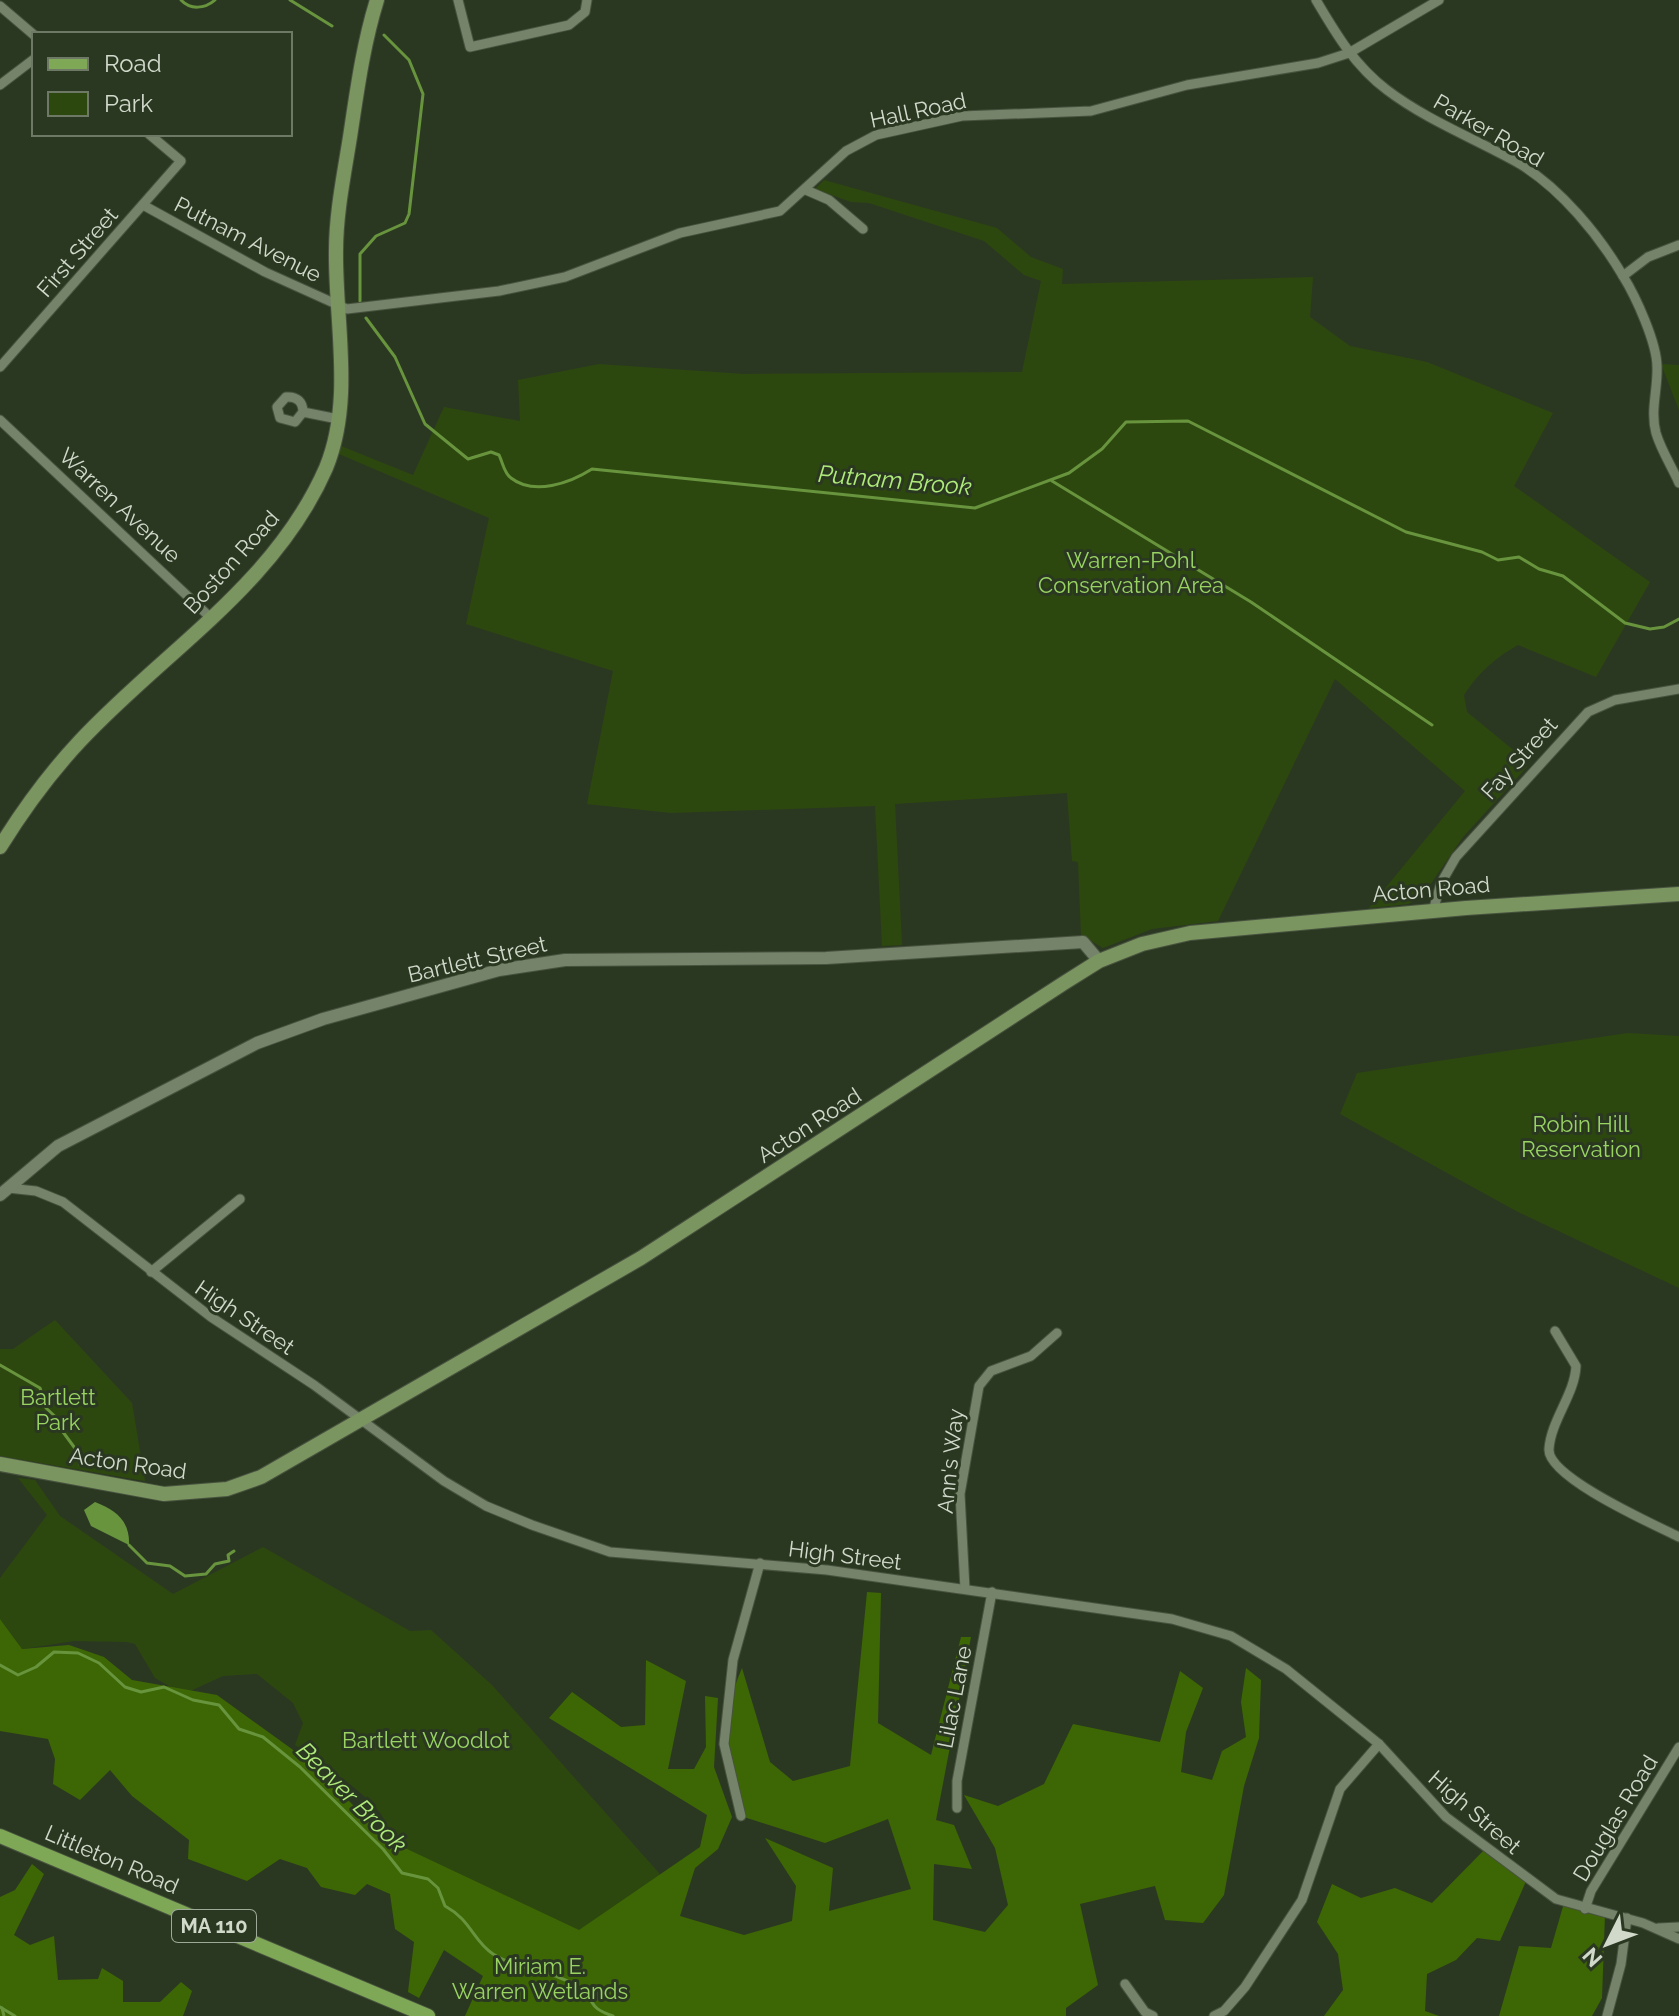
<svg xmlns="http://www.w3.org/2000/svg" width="1679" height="2016" font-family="Raleway,sans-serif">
	<rect width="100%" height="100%" fill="#2b3821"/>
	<g fill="#2d480f">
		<path d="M824,180l173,48 34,29 32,12 -1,15 251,-7 -3,40 40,29 77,16 126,51 -39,73 136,96 -54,95 -78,-32c-23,13 -39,27 -54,50l3,17 50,41 10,14 -64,70 -42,61 -13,6 -39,4 96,-117 -130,-112 -117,242 -66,8 -49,19 -22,-13 -3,-73 -6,-1 -5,-68 -172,11 7,141 -20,1 -7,-140 -204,7 -84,-9 26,-133 -147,-47 23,-106 -150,-64 2,-8 72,29 31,-68 76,14 -2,-41 81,-16 145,10 278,-2 19,-91 -17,-6 -40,-34 -115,-38 -18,-1 -36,-13z"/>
		<polygon points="1661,364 1679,365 1679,410"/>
		<polygon points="1628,1033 1679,1036 1679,1288 1518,1212 1340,1114 1357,1073"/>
		<polygon points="55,1320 132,1403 145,1481 0,1456 0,1349 13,1349"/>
		<path d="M18,1478l17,2 25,36 113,78 90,-47 147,84 21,-1 61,55 175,197 -53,65 -228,-108c0,-6 0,-14 -2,-19 -8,-22 -69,-60 -89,-75l8,-22 -10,-20 -36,-29 -34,2 -35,16 -12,-2 -21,-12 -20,-34 -8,-2 -53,-1 -52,8 -22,-30v-41l47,-63z"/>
	</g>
	<g fill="#3d6704">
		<path d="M867,1592l14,1 -3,130 53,32 30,-118h10l-35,183 18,5 18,44 -38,-5 -1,56 52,12 23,-27 -13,-57 -31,-53 34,11 46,-22 29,-60 87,18 20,-71 23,17 -17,44 -5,40 31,8 10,-29 24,-14 -5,-35 5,-34 15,12 -2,58 -15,48 -20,109 -21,28 -38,-3 -10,-34 -75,18 18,81 -32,23v8h-601l18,-40 -39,-26 -25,48 -11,-6 6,-50 -19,-13 -5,-35 -23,-10 -12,11 -34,-8 -14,-19 -27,-9 -33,22 -59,-22 1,-19 -57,-44 -22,-26 -30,30 -27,-16 2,-25 -7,-20 -48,-8v-112l22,30 47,-4 35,12 28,23 85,15 97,70 72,74 193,91 121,-83 7,-32 -158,-97 23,-26 49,35 24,-2 1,-65 40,21 -18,88h26l12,-22 -1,-51 13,2 -4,69 18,50 -14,32 -23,19 -15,48 64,19 48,-14 4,-35 -31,-48 68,30 -4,43 82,-22 -23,-70 -63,24 -81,-26c-17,-63 -29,-85 -2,-149l28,94 23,19 57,-15z"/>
		<polygon points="1486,1848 1527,1879 1500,1941 1477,1938 1456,1960 1427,1974 1425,2011 1439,2016 1324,2016 1343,1990 1338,1954 1317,1922 1332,1884 1361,1898 1395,1888 1432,1903"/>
		<polygon points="32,1864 44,1874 14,1935 30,1945 54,1936 58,1980 98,1979 102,1968 123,1981 123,2002 160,2002 181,1982 192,1991 183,2016 0,2016 0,1897 15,1890"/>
		<polygon points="1564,1903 1605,1914 1602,1998 1592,2016 1499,2016 1519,1946 1551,1948"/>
	</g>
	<path fill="#68943e" d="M95,1502c21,8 35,19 34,43l-38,-19 -7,-16z"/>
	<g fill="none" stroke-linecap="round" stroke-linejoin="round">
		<g stroke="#68943e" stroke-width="3">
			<path d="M181,0c9,10 24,9 34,0"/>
			<polyline points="290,0 332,26"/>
			<polyline points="360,301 360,254 376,236 405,223 409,214 423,94 409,60 384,35"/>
			<path d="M366,318l29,39 30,67 43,35 23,-7 8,3c4,8 5,18 12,23 23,18 59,5 81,-9l383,39 94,-35 33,-24 24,-27 62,-1 218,111 76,20 16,8 21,-3 20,12 24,7 62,47 25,6 14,-2 15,-8"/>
			<polyline points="1052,481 1251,602 1432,725"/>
			<polyline points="0,1365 40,1388 46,1408 60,1421 63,1432 77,1451 80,1465"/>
			<polyline points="129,1545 147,1563 170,1566 185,1576 206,1574 215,1564 229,1561 228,1555 234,1551"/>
			<path d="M0,1665l18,10 18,-8 18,-15 24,1 21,10 26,24 16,5 23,-5 29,13 26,5 20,24 24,8 37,30 83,82 19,24 26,6 10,9 7,18c26,14 28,35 48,48 26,17 65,17 88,35 16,14 6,18 32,27"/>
			<polyline points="0,2007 15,2016"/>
			<polyline points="2,2008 4,2016"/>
		</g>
		<g stroke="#48533f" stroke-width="11">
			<g id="minor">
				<polyline points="458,0 470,47 569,25 585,12 587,0"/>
				<path d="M1316,0c20,34 39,66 71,90 41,31 89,49 133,74 41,25 79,71 103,112 13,21 34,67 34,91 1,22 -7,43 -1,66 5,17 16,34 23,50"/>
				<polyline points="0,6 34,35"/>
				<polyline points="0,85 34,59"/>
				<polyline points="806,190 829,200 863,229"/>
				<polyline points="143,205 265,272 347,309 499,291 565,277 680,233 780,211 846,151 876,135 962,116 1091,111 1187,85 1318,63 1349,53 1439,0"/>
				<polyline points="1623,276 1648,257 1679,245"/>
				<polyline points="0,367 181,161 149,134"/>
				<path d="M303,412c0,-10 -6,-16 -17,-15l-9,10 3,11 15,4 8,-10 35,7"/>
				<polyline points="0,420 212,619"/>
				<polyline points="1433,911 1441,883 1456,857 1588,712 1615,700 1679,689"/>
				<polyline points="8,1188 36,1191 63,1202 211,1317 314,1385 444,1481 486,1506 532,1525 610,1552 827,1570 1172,1619 1231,1636 1286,1669 1379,1744 1446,1817 1556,1899 1643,1923 1679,1939"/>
				<polyline points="151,1272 240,1199"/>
				<path d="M1555,1331l21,35c-1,28 -25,54 -27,83 -2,28 104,75 130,88"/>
				<polyline points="965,1589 960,1494 979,1386 991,1371 1031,1356 1057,1333"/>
				<polyline points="957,1808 957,1781 992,1592"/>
				<polyline points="741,1816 724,1744 733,1660 760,1563"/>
				<polyline points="1585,1909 1591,1891 1679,1747"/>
				<polyline points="1658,1928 1679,1927"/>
				<polyline points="1125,1984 1145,2012 1153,2016"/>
				<polyline points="1214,2016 1224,2011 1245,1987 1302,1900 1340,1789 1379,1744"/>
				<polyline points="1607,2016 1621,1964 1627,1918"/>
			</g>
		</g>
		<g stroke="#48533f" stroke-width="14">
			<polyline id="tertiary" points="0,1195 58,1146 257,1043 323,1019 499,970 565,960 826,958 1083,942 1099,961"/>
		</g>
		<g stroke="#48533f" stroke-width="16">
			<g id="secondary">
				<path d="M0,847c23,-37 50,-74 80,-106 84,-90 195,-156 246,-273 28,-68 9,-146 10,-217 0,-38 8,-76 14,-114 7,-46 13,-92 27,-137"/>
				<polyline points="0,1464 164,1494 227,1489 261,1477 641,1258 1064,983 1099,961 1142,944 1190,933 1466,908 1679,894"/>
			</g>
		</g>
		<g stroke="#48533f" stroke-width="16">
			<polyline id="primary" points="0,1836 428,2016"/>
		</g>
		<use href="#minor" stroke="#75836a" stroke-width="9"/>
		<use href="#tertiary" stroke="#75836a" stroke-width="12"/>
		<use href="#secondary" stroke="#7a9560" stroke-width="14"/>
		<use href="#primary" stroke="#7ea856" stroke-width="14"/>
	</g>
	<g text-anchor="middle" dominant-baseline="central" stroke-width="6" stroke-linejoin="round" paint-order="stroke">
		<rect fill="#2b3821" stroke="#9fa998" stroke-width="2" x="172" y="1910" width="84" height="32" rx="6"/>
		<g font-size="20" font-weight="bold" fill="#d1d9cb">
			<text x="214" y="1926">MA 110</text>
		</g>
		<g font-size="22" fill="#d1d9cb" stroke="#2b3821">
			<text transform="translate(918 110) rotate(-12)">Hall Road</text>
			<text transform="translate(1489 130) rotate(30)">Parker Road</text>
			<text transform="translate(248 239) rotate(27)">Putnam Avenue</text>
			<text transform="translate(77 252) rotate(-49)">First Street</text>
			<text transform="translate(120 505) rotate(43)">Warren Avenue</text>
			<text transform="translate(231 562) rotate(-48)">Boston Road</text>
			<text transform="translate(1519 758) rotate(-48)">Fay Street</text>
			<text transform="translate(1431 889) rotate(-5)">Acton Road</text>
			<text transform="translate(477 959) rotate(-13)">Bartlett Street</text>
			<text transform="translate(809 1125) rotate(-33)">Acton Road</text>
			<text transform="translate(245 1317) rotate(34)">High Street</text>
			<text transform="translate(950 1461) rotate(-84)">Ann's Way</text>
			<text transform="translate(128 1463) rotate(8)">Acton Road</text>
			<text transform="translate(845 1555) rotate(7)">High Street</text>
			<text transform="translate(954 1697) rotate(-79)">Lilac Lane</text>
			<text transform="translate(1475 1812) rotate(41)">High Street</text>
			<text transform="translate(1615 1818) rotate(-59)">Douglas Road</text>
			<text transform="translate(112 1859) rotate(23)">Littleton Road</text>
		</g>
		<g font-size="22" fill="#99d463" stroke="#2b3821">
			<text x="1131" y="560">Warren-Pohl<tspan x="1131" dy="25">Conservation Area</tspan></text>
			<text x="1581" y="1124">Robin Hill<tspan x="1581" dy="25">Reservation</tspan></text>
			<text x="58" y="1397">Bartlett<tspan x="58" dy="25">Park</tspan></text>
			<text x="426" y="1740">Bartlett Woodlot</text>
			<text x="540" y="1966">Miriam E.<tspan x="540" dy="25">Warren Wetlands</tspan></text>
		</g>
		<g font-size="24" font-style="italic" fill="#b0ec7b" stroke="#2b3821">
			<text transform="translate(895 480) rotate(5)">Putnam Brook</text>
			<text transform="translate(352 1797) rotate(45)">Beaver Brook</text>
		</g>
	</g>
	<rect x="32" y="32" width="260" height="104" fill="#2b3821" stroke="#6d7865" stroke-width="2"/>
	<rect x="48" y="58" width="40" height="12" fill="#7ea856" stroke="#6d7865" stroke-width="2"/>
	<text x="104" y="72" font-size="24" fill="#d1d9cb">Road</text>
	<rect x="48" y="92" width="40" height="24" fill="#2d480f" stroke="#6d7865" stroke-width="2"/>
	<text x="104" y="112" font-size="24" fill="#d1d9cb">Park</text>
	<g transform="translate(1607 1944) rotate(228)" stroke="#2b3821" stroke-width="6" paint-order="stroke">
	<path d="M0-6L14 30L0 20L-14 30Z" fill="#d1d9cb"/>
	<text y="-12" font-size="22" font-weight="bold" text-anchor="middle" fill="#d1d9cb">N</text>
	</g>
</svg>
